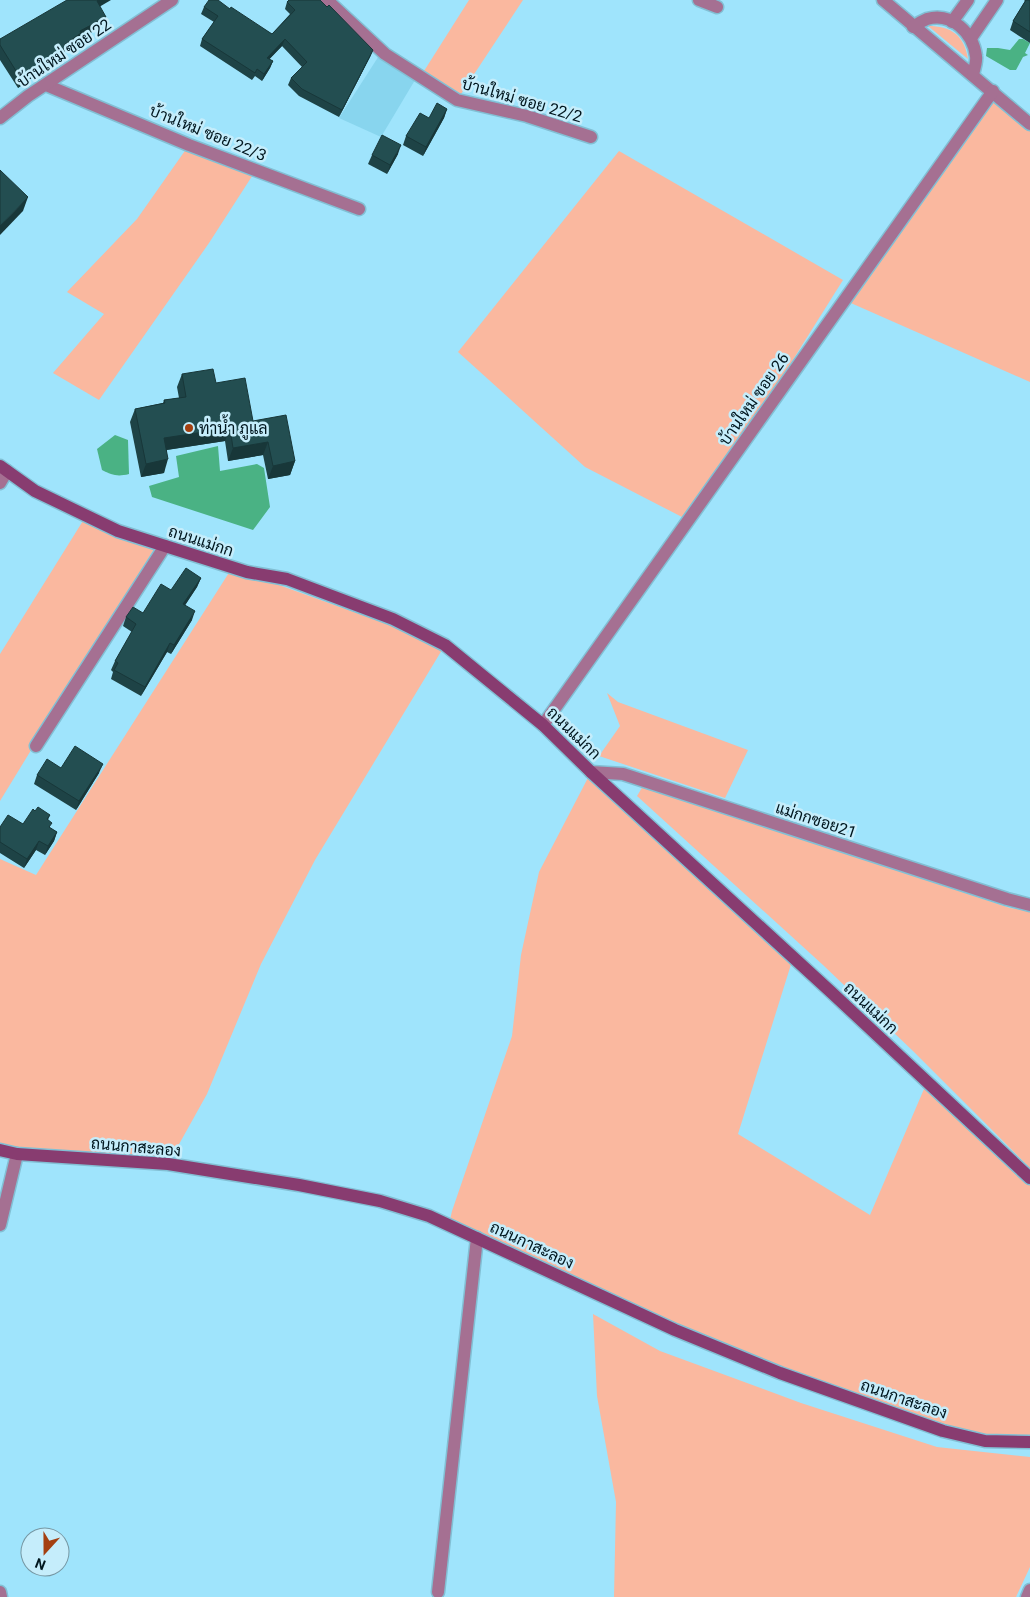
<svg xmlns="http://www.w3.org/2000/svg" width="1030" height="1597" font-family="Roboto,Sarabun,sans-serif">
	<rect width="100%" height="100%" fill="#9fe4fc"/>
	<polygon fill="#88d5ee" points="382,51 418,75 381,137 339,118"/>
	<g fill="#fab89f">
		<polygon points="469,0 523,0 461,94 424,71"/>
		<path d="M928,26c23,0 36,9 40,33z"/>
		<polygon points="993,91 1030,124 1030,382 844,300"/>
		<polygon points="189,145 256,170 209,243 99,400 53,373 104,314 67,292 137,219"/>
		<polygon points="619,151 843,280 784,374 682,517 585,467 458,352"/>
		<polygon points="86,516 157,544 0,801 0,654"/>
		<polygon points="232,568 445,645 315,860 261,964 207,1094 168,1164 0,1150 0,859 36,875"/>
		<polygon points="607,693 618,702 748,750 725,798 599,756 620,726"/>
		<polygon points="591,772 793,958 738,1134 870,1215 927,1082 1030,1179 1030,1442 985,1441 780,1373 449,1224 452,1211 512,1036 521,955 539,872"/>
		<polygon points="643,786 1010,908 1030,911 1030,1168 913,1051 823,965 637,796"/>
		<polygon points="593,1314 660,1351 801,1403 937,1447 1030,1457 1030,1567 1016,1597 614,1597 616,1502 597,1396"/>
	</g>
	<g fill="#4ab284">
		<polygon points="1019,39 1023,39 1030,43 1025,53 1028,55 1023,57 1016,70 1010,70 986,56 987,48 998,48 1010,50"/>
		<path d="M115,435l13,5 1,34c-12,3 -17,1 -27,-4l-5,-21z"/>
		<polygon points="218,446 220,471 257,464 264,468 270,507 253,530 152,497 149,486 179,477 176,456"/>
	</g>
	<g fill="none" stroke-linecap="round" stroke-linejoin="round">
		<g stroke="#82bfd4" stroke-width="15">
			<g id="street">
				<polyline points="327,0 385,54 457,100 527,116 591,137"/>
				<polyline points="699,0 717,7"/>
				<polyline points="883,0 1030,124"/>
				<polyline points="952,22 968,0"/>
				<path d="M913,27c4,-3 9,-6 14,-8 25,-7 46,14 49,37 1,6 -2,13 -3,19"/>
				<polyline points="971,38 997,0"/>
				<polyline points="46,85 189,145 359,209"/>
				<polyline points="0,118 28,96 172,0"/>
				<polyline points="0,483 7,471"/>
				<polyline points="543,725 993,91"/>
				<polyline points="36,746 165,546"/>
				<polyline points="591,772 623,774 1007,899 1030,905"/>
				<polyline points="0,1225 17,1154"/>
				<polyline points="0,1592 1,1597"/>
				<polyline points="438,1592 477,1238"/>
				<polyline points="1027,1597 1030,1590"/>
			</g>
		</g>
		<g stroke="#82bfd4" stroke-width="15">
			<g id="secondary">
				<polyline points="0,466 35,491 118,531 247,572 287,579 393,619 445,645 543,725 591,772 831,992 1030,1178"/>
				<polyline points="0,1150 17,1154 168,1164 299,1185 380,1201 429,1216 675,1330 780,1373 943,1431 985,1441 1030,1442"/>
			</g>
		</g>
		<use href="#street" stroke="#a57092" stroke-width="12"/>
		<use href="#secondary" stroke="#883c70" stroke-width="12"/>
	</g>
	<g fill="#1e4346">
		<polygon points="1024,0 1030,0 1030,43 1010,30 1013,21 1025,1"/>
		<polygon points="287,2 373,50 370,57 339,117 299,96 288,85 291,78 302,67 282,46 269,59 273,61 270,68 262,81 255,76 252,80 200,46 202,39 214,22 201,14 204,7 230,9 272,34 290,14 285,9"/>
		<polygon points="100,6 103,26 79,39 78,42 64,52 62,56 18,88 0,60 0,39"/>
		<polygon points="447,109 444,118 423,156 403,145 406,136"/>
		<polygon points="398,154 387,174 368,164 372,155"/>
		<polygon points="182,374 216,383 253,421 295,461 290,475 268,479 263,455 228,461 225,441 167,450 164,473 141,477 130,422 135,409 163,403 164,400 179,398 177,387"/>
		<polygon points="201,578 197,587 185,605 192,620 171,654 167,652 141,696 111,679 113,672 111,670 115,661 132,632 123,626 126,617 143,613 171,590"/>
		<polygon points="61,768 99,773 76,810 34,784 37,775"/>
		<polygon points="35,811 50,815 48,820 50,828 57,832 54,841 45,855 36,850 24,868 0,853 0,827 23,824"/>
	</g>
	<g fill="#183739">
		<polygon points="98,0 111,0 94,10 97,1"/>
		<polygon points="106,17 103,26 79,39 78,42 64,52 62,56 18,88 21,79 80,31"/>
		<polygon points="285,39 282,46 264,65 267,58"/>
		<polygon points="373,50 370,57 339,117 342,110"/>
		<polygon points="273,61 270,68 262,81 264,74"/>
		<polygon points="447,109 444,118 423,156 426,147"/>
		<polygon points="401,145 398,154 387,174 390,165"/>
		<polygon points="28,197 23,211 0,235 0,226"/>
		<polygon points="230,428 225,441 159,451 164,438"/>
		<polygon points="268,442 263,455 228,461 233,448"/>
		<polygon points="168,459 164,473 141,477 146,464"/>
		<polygon points="295,461 290,475 268,479 273,466"/>
		<polygon points="201,578 197,587 180,613 183,604"/>
		<polygon points="195,611 192,620 171,654 174,645"/>
		<polygon points="170,643 167,652 141,696 145,687"/>
		<polygon points="103,764 99,773 76,810 79,801"/>
		<polygon points="57,832 54,841 45,855 48,846"/>
		<polygon points="39,841 36,850 24,868 27,859"/>
	</g>
	<g fill="#234e51" stroke="#183739">
		<polygon points="67,0 98,0 97,1 106,17 80,31 81,33 64,45 66,47 21,79 0,45 0,39"/>
		<polygon points="209,0 218,0 230,9 231,7 272,34 295,10 287,2 289,0 320,0 327,7 329,5 373,50 342,110 302,89 291,78 307,62 285,39 267,58 273,61 264,74 257,69 255,73 202,39 218,16 204,7"/>
		<polygon points="1026,0 1030,0 1030,32 1013,21"/>
		<polygon points="437,103 447,109 426,147 406,136 420,113 429,118"/>
		<polygon points="382,135 401,145 390,165 372,155"/>
		<polygon points="0,170 28,197 0,226"/>
		<polygon points="213,369 216,383 245,378 253,421 286,415 295,461 273,466 268,442 233,448 230,428 164,438 168,459 146,464 135,409 165,403 164,400 186,397 182,374"/>
		<polygon points="186,568 201,578 183,604 195,611 174,645 170,643 145,687 114,670 118,663 115,661 136,624 126,617 133,607 143,613 161,584 171,590"/>
		<polygon points="75,746 103,764 79,801 37,775 47,759 61,768"/>
		<polygon points="38,807 50,815 47,819 52,823 49,827 57,832 48,846 39,841 27,859 0,842 0,827 8,815 23,824 33,809 35,811"/>
	</g>
	<circle fill="#a44011" stroke="#c5edfb" stroke-width="2" cx="189" cy="428" r="5"/>
	<g text-anchor="middle" dominant-baseline="central" stroke-width="5" stroke-linejoin="round" paint-order="stroke">
		<g font-size="16" fill="#00161e" stroke="#c5edfb">
			<text transform="translate(64 53) rotate(-34)">บ้านใหม่ ซอย 22</text>
			<text transform="translate(522 100) rotate(16)">บ้านใหม่ ซอย 22/2</text>
			<text transform="translate(208 133) rotate(22)">บ้านใหม่ ซอย 22/3</text>
			<text transform="translate(754 399) rotate(-55)">บ้านใหม่ ซอย 26</text>
			<text transform="translate(201 541) rotate(18)">ถนนแม่กก</text>
			<text transform="translate(574 733) rotate(44)">ถนนแม่กก</text>
			<text transform="translate(816 820) rotate(18)">แม่กกซอย21</text>
			<text transform="translate(871 1008) rotate(43)">ถนนแม่กก</text>
			<text transform="translate(136 1147) rotate(5)">ถนนกาสะลอง</text>
			<text transform="translate(532 1245) rotate(25)">ถนนกาสะลอง</text>
			<text transform="translate(904 1399) rotate(19)">ถนนกาสะลอง</text>
		</g>
		<g font-size="16" fill="#00161e" stroke="#c5edfb" text-anchor="start">
			<text x="199" y="428">ท่าน้ำ ภูแล</text>
		</g>
	</g>
	<g transform="translate(45 1552) rotate(201)"><circle r="24" fill="#c5edfb" stroke="#7697a3"/>
	<path d="M0-4L9 19L0 12L-9 19Z" fill="#a44011"/>
	<text y="-8" font-size="14" font-weight="bold" text-anchor="middle" fill="#00161e">N</text>
	</g>
</svg>
